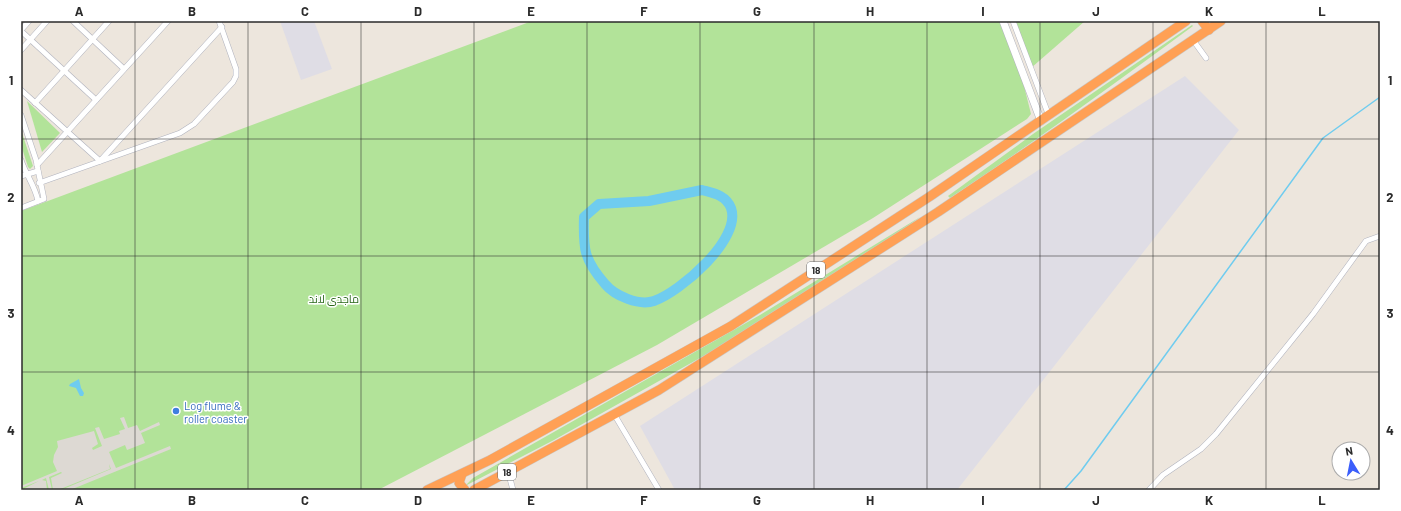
<svg xmlns="http://www.w3.org/2000/svg" width="1401" height="511" font-family="Barlow,Cairo,sans-serif">
	<rect width="100%" height="100%" fill="#ede6dd"/>
	<g fill="#dfdde5">
		<polygon points="280,21 314,21 332,69 301,80"/>
		<polygon points="1185,76 1239,130 957,490 675,490 640,426"/>
	</g>
	<g fill="#b2e399">
		<polygon points="532,21 1001,21 1018,62 1031,114 1027,119 873,218 657,345 378,490 21,490 21,211"/>
		<polygon points="1014,21 1085,21 1031,68"/>
		<path d="M1192,25l1,1c-80,59 -160,117 -243,172l-2,-2 85,-62z"/>
		<polygon points="27,101 60,133 42,152"/>
		<polygon points="21,130 33,166 30,169 28,167 21,145"/>
		<polygon points="920,217 850,269 778,314 554,440 465,486 473,478 760,315"/>
	</g>
	<polygon fill="#ddd9d3" points="124,417 128,428 137,425 140,431 159,422 160,425 141,433 145,443 127,450 125,445 109,452 116,468 170,446 171,449 70,490 61,490 111,469 109,464 110,469 58,490 53,490 51,478 62,473 61,472 49,477 52,490 49,490 46,478 42,480 46,481 47,490 25,490 25,488 39,481 21,488 21,486 57,471 53,462 54,455 58,447 57,441 94,431 98,444 92,448 93,450 102,446 95,428 99,427 104,439 120,434 119,431 125,429 120,418"/>
	<polygon fill="#6fccef" points="79,379 81,388 84,393 83,396 80,396 76,388 69,386 70,384"/>
	<g fill="none" stroke-linecap="round" stroke-linejoin="round">
		<polyline stroke="#6fccef" stroke-width="1.5" points="1064,490 1081,471 1323,138 1380,97"/>
		<path stroke="#6fccef" stroke-width="10" d="M702,190c11,3 24,5 29,18 11,31 -51,84 -77,93 -15,5 -39,-5 -49,-17 -21,-24 -22,-35 -21,-67l15,-13 50,-3z"/>
		<g stroke="#b1b3be" stroke-width="6">
			<g id="street">
				<polyline points="73,21 124,69"/>
				<polyline points="1013,21 1049,116"/>
				<polyline points="21,30 29,21"/>
				<polyline points="21,31 96,100"/>
				<polyline points="1193,40 1206,58"/>
				<polyline points="21,50 47,21"/>
				<polyline points="21,90 100,161 222,27"/>
				<polyline points="35,103 109,21"/>
				<polyline points="21,115 36,160 44,199 21,208"/>
				<path d="M21,160c5,15 14,26 17,41"/>
				<polyline points="37,165 168,21"/>
				<polyline points="21,176 38,171"/>
				<polyline points="39,183 180,133 194,124 233,82 236,76 236,69 219,21"/>
				<polyline points="614,414 659,490"/>
				<polyline points="508,471 513,490"/>
				<polyline points="1149,490 1163,475 1201,449 1216,434 1313,314 1366,241 1380,236"/>
			</g>
		</g>
		<g stroke="#b1b3be" stroke-width="8">
			<polyline id="secondary" points="1003,21 1041,121"/>
		</g>
		<g stroke="#c8c8c8" stroke-width="10">
			<g id="highway">
				<polyline points="1202,21 1209,30"/>
				<polyline points="462,474 459,483 465,490"/>
				<polyline points="427,490 490,460 731,326 929,197 1186,21"/>
				<polyline points="474,490 659,390 938,212 1221,21"/>
			</g>
		</g>
		<use href="#street" stroke="#fff" stroke-width="5"/>
		<use href="#secondary" stroke="#fff" stroke-width="7"/>
		<use href="#highway" stroke="#ffa055" stroke-width="9"/>
	</g>
	<path fill="none" stroke="#2b2b2b" stroke-width="1" stroke-opacity="0.55" d="M135,21v469M248,21v469M361,21v469M474,21v469M587,21v469M700,21v469M814,21v469M927,21v469M1040,21v469M1153,21v469M1266,21v469M21,139h1359M21,256h1359M21,372h1359"/>
	<circle fill="#3f7fe0" stroke="#fff" stroke-width="1.5" cx="176" cy="411" r="4"/>
	<g text-anchor="middle" dominant-baseline="central" stroke-width="3" stroke-linejoin="round" paint-order="stroke">
		<g fill="#fff" stroke="#6b6b6b" stroke-width="1">
			<rect x="807" y="262" width="18" height="16" rx="3"/>
			<rect x="498" y="464" width="18" height="16" rx="3"/>
		</g>
		<g font-size="10" font-weight="bold" fill="#2b2b2b">
			<text x="816" y="270">18</text>
			<text x="507" y="472">18</text>
		</g>
		<g font-size="11" fill="#2a681a" stroke="#fff">
			<text x="334" y="298">ماجدی لاند</text>
		</g>
		<g font-size="11" fill="#366cbe" stroke="#fff" text-anchor="start">
			<text x="184" y="405">Log flume &amp;<tspan x="184" dy="13">roller coaster</tspan></text>
		</g>
	</g>
	<rect width="1401" height="511" fill="none" stroke="#ffffff" stroke-width="44"/>
	<g transform="translate(1351 461) rotate(350)"><circle r="19" fill="#ffffff" stroke="#aaaaaa"/>
	<path d="M0-3L7 15L0 10L-7 15Z" fill="#3b5efb"/>
	<text y="-6" font-size="11" font-weight="bold" text-anchor="middle" fill="#2b2b2b">N</text>
	</g>
	<rect x="22" y="22" width="1357" height="467" fill="none" stroke="#2b2b2b" stroke-width="1.5"/>
	<g font-size="13" text-anchor="middle" font-weight="bold" fill="#2b2b2b">
		<text x="79" y="16">A</text>
		<text x="192" y="16">B</text>
		<text x="305" y="16">C</text>
		<text x="418" y="16">D</text>
		<text x="531" y="16">E</text>
		<text x="644" y="16">F</text>
		<text x="757" y="16">G</text>
		<text x="870" y="16">H</text>
		<text x="983" y="16">I</text>
		<text x="1096" y="16">J</text>
		<text x="1209" y="16">K</text>
		<text x="1322" y="16">L</text>
		<text x="11" y="85">1</text>
		<text x="1390" y="85">1</text>
		<text x="11" y="202">2</text>
		<text x="1390" y="202">2</text>
		<text x="11" y="318">3</text>
		<text x="1390" y="318">3</text>
		<text x="11" y="435">4</text>
		<text x="1390" y="435">4</text>
		<text x="79" y="505">A</text>
		<text x="192" y="505">B</text>
		<text x="305" y="505">C</text>
		<text x="418" y="505">D</text>
		<text x="531" y="505">E</text>
		<text x="644" y="505">F</text>
		<text x="757" y="505">G</text>
		<text x="870" y="505">H</text>
		<text x="983" y="505">I</text>
		<text x="1096" y="505">J</text>
		<text x="1209" y="505">K</text>
		<text x="1322" y="505">L</text>
	</g>
</svg>
